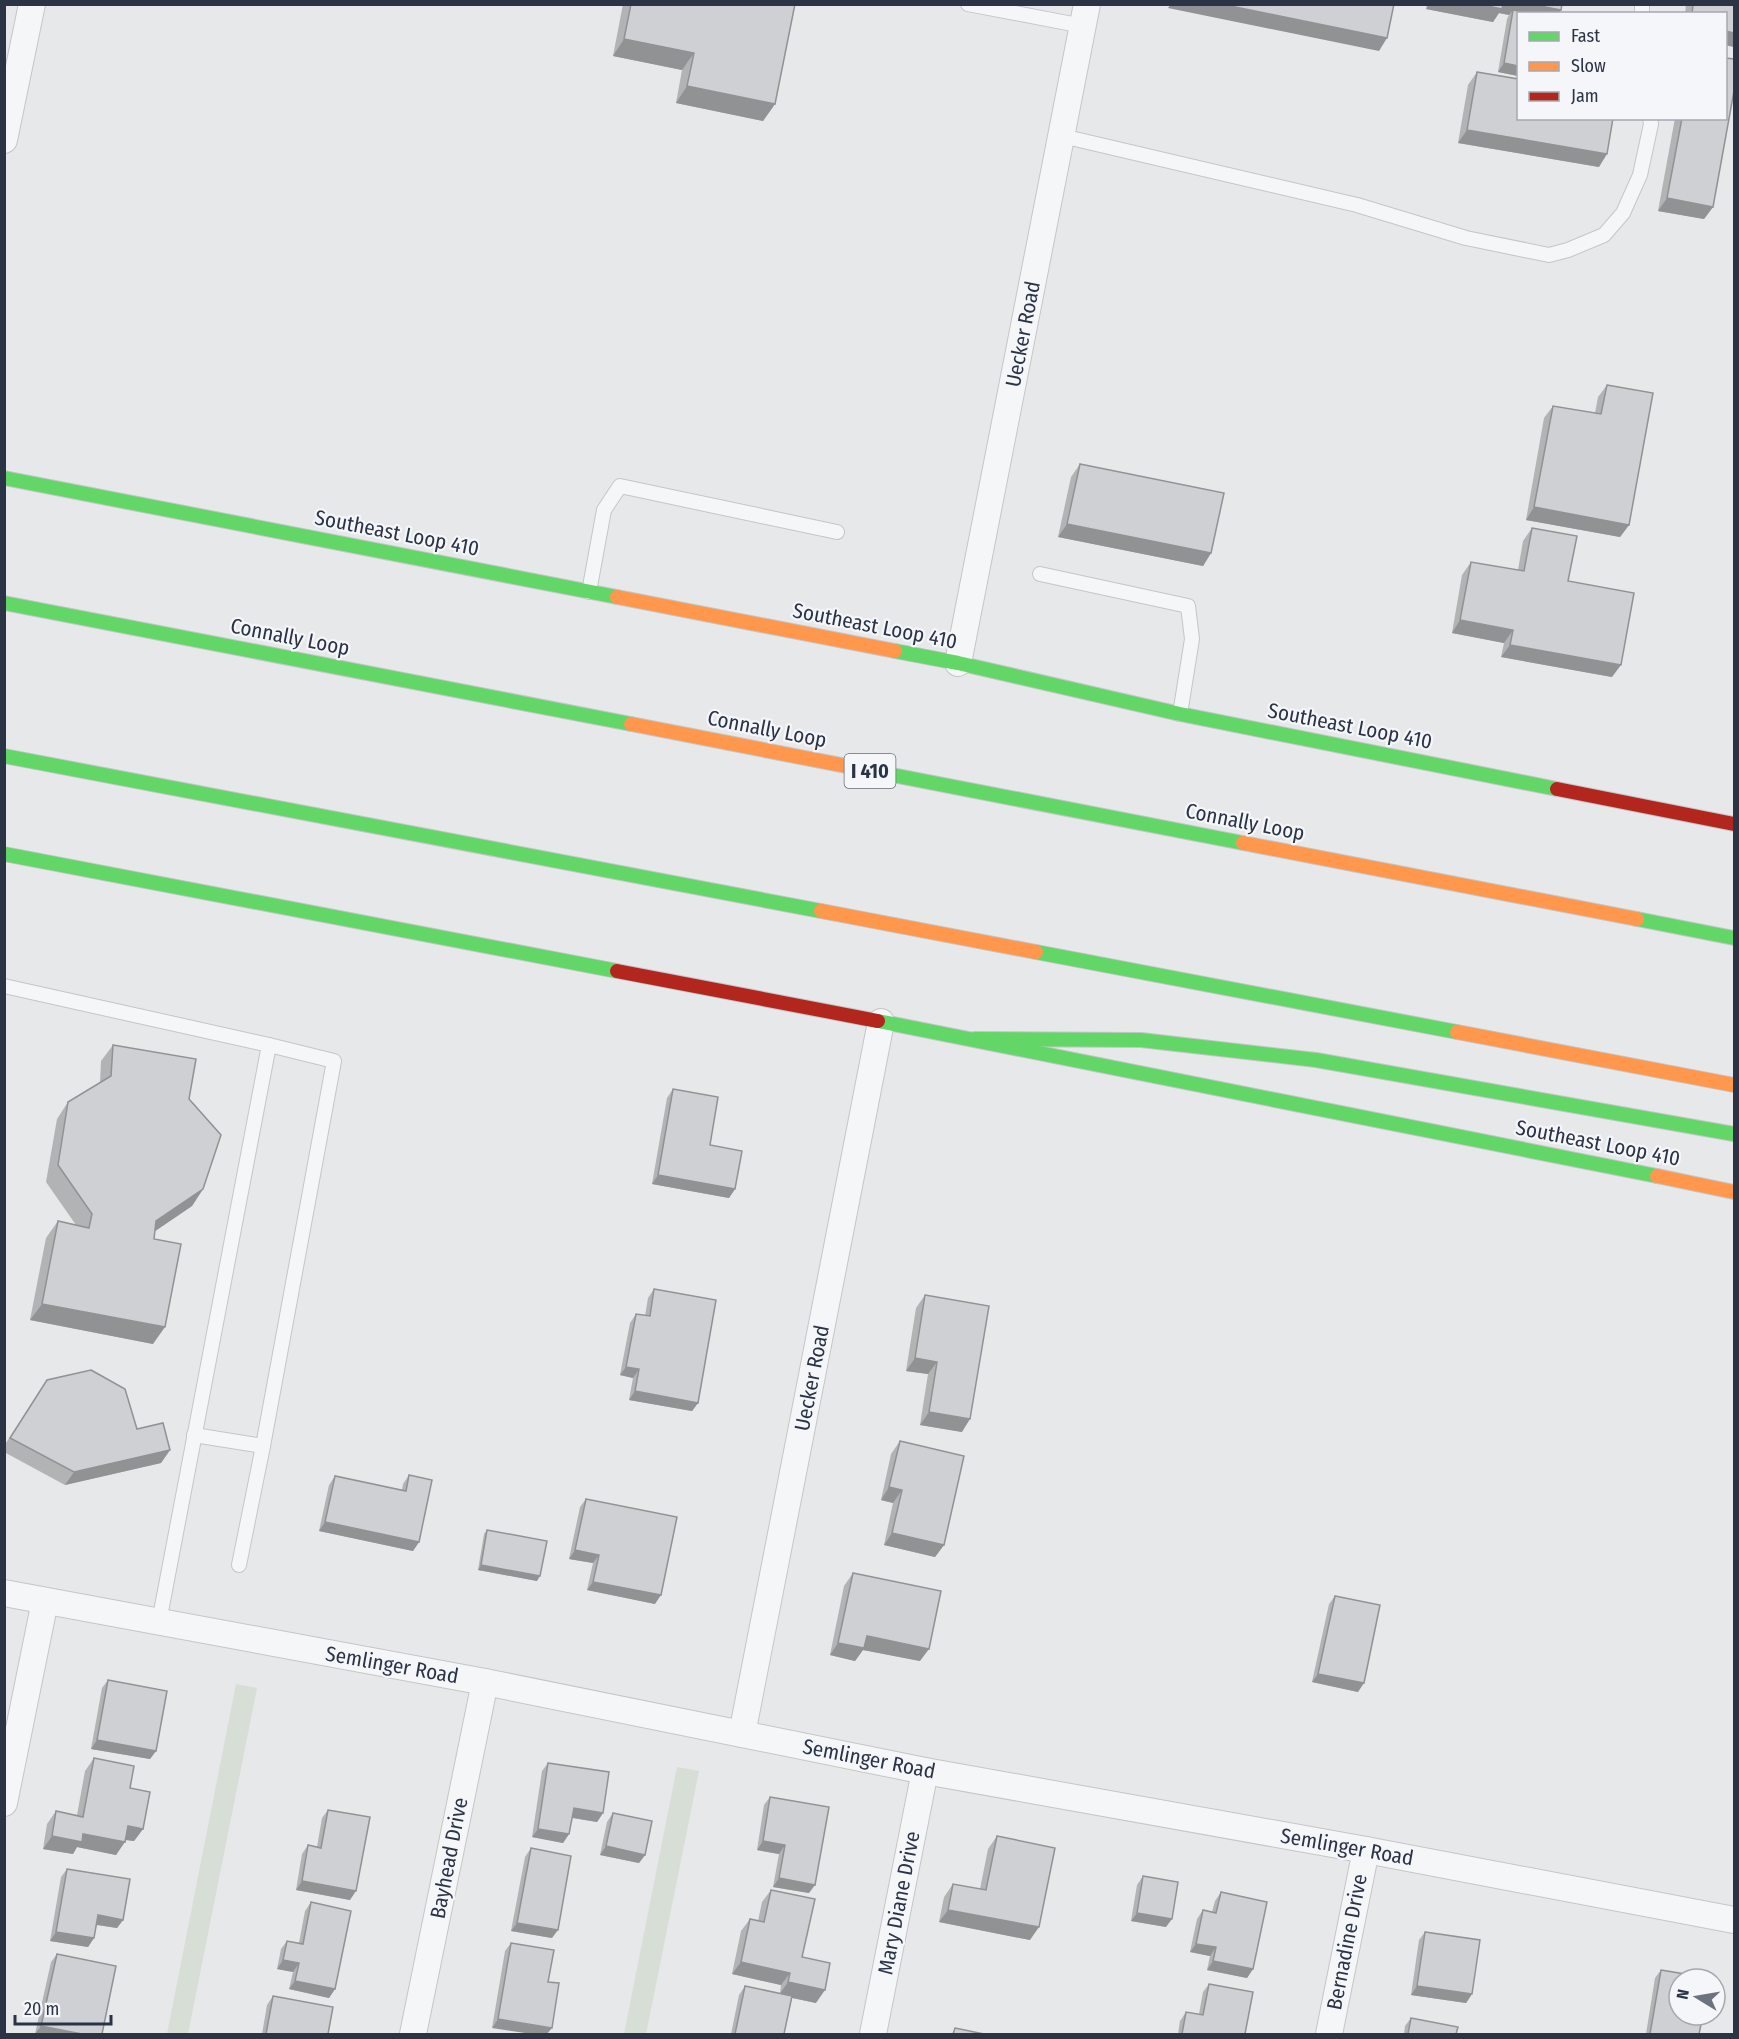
<svg xmlns="http://www.w3.org/2000/svg" width="1739" height="2039" font-family="'Fira Sans Condensed',sans-serif">
	<rect width="100%" height="100%" fill="#e6e8ea"/>
	<g fill="#d6ded6">
		<polygon points="236,1684 257,1688 188,2034 167,2034"/>
		<polygon points="677,1767 699,1771 646,2034 624,2034"/>
	</g>
	<g fill="none" stroke-linecap="round" stroke-linejoin="round">
		<g stroke="#c4c6c8" stroke-width="16">
			<g id="lane">
				<polyline points="968,4 1083,26"/>
				<polyline points="1642,14 1642,4"/>
				<polyline points="1062,136 1357,205 1466,238 1549,255 1568,250 1604,235 1623,213 1640,175 1651,124 1650,118"/>
				<polyline points="1040,574 1188,606 1192,639 1180,714"/>
				<polyline points="589,592 604,510 620,486 837,532"/>
				<polyline points="4,986 269,1045 159,1622"/>
				<polyline points="194,1435 263,1446 334,1061 269,1045"/>
				<polyline points="239,1565 263,1446"/>
			</g>
		</g>
		<g stroke="#c4c6c8" stroke-width="28">
			<g id="street">
				<polyline points="4,140 32,4"/>
				<polyline points="958,663 1087,4"/>
				<polyline points="4,1593 485,1682 925,1771 1366,1850 1734,1920"/>
				<polyline points="742,1734 881,1022"/>
				<polyline points="4,1803 45,1601"/>
				<polyline points="413,2034 485,1682"/>
				<polyline points="873,2034 925,1771"/>
				<polyline points="1329,2034 1366,1850"/>
			</g>
		</g>
		<g stroke="#c4c6c8" stroke-width="16">
			<g id="fast">
				<polyline points="4,478 617,597"/>
				<polyline points="4,603 631,724"/>
				<polyline points="895,651 958,663 1180,714 1557,789"/>
				<polyline points="4,756 821,911"/>
				<polyline points="882,773 1243,843"/>
				<polyline points="4,854 617,971"/>
				<polyline points="1637,919 1734,938"/>
				<polyline points="1036,952 1457,1032"/>
				<polyline points="878,1021 1657,1176"/>
				<polyline points="975,1039 1141,1040 1316,1060 1734,1134"/>
			</g>
		</g>
		<g stroke="#c4c6c8" stroke-width="16">
			<g id="slow">
				<polyline points="617,597 895,651"/>
				<polyline points="631,724 882,773"/>
				<polyline points="1243,843 1637,919"/>
				<polyline points="821,911 1036,952"/>
				<polyline points="1457,1032 1734,1085"/>
				<polyline points="1657,1176 1734,1192"/>
			</g>
		</g>
		<g stroke="#c4c6c8" stroke-width="16">
			<g id="jam">
				<polyline points="1557,789 1734,824"/>
				<polyline points="617,971 878,1021"/>
			</g>
		</g>
		<use href="#lane" stroke="#f5f6f7" stroke-width="14"/>
		<use href="#street" stroke="#f5f6f7" stroke-width="26"/>
		<use href="#fast" stroke="#63d668" stroke-width="14"/>
		<use href="#slow" stroke="#ff974d" stroke-width="14"/>
		<use href="#jam" stroke="#b3261e" stroke-width="14"/>
	</g>
	<g fill="#b1b3b5">
		<polygon points="623,4 795,4 775,104 763,121 676,103 682,70 613,56"/>
		<polygon points="1427,4 1562,4 1561,10 1558,14 1518,14 1518,76 1498,72 1507,19 1509,15 1499,13 1493,22 1426,9"/>
		<polygon points="1686,4 1734,4 1734,47 1725,45 1725,14 1685,14"/>
		<polygon points="1477,72 1599,167 1458,143 1468,85"/>
		<polygon points="1675,118 1725,118 1713,207 1704,219 1658,211"/>
		<polygon points="1607,385 1629,525 1620,537 1526,520 1544,418 1553,406 1595,413 1598,397"/>
		<polygon points="1080,464 1211,553 1203,566 1058,537 1071,477"/>
		<polygon points="1532,528 1568,581 1612,677 1501,657 1504,643 1452,633 1462,575 1471,562 1518,570 1523,541"/>
		<polygon points="113,1045 189,1099 203,1189 192,1206 155,1231 154,1239 153,1344 30,1320 46,1238 58,1221 76,1225 46,1182 57,1119 68,1102 100,1083 101,1061"/>
		<polygon points="673,1089 710,1145 735,1189 729,1198 652,1184 667,1098"/>
		<polygon points="654,1289 698,1403 692,1411 629,1400 633,1378 620,1375 630,1323 636,1314 645,1316 648,1298"/>
		<polygon points="925,1295 962,1432 920,1425 928,1374 906,1371 916,1308"/>
		<polygon points="47,1380 137,1429 170,1450 161,1463 65,1485 4,1452 4,1446"/>
		<polygon points="900,1441 944,1545 935,1557 884,1545 893,1503 881,1500 891,1454"/>
		<polygon points="409,1475 419,1542 413,1551 319,1531 329,1485 335,1476 402,1490 403,1484"/>
		<polygon points="586,1499 655,1604 587,1590 593,1563 569,1559 580,1507"/>
		<polygon points="487,1530 537,1581 478,1570 484,1534"/>
		<polygon points="853,1573 920,1661 863,1650 855,1661 830,1655 844,1586"/>
		<polygon points="1335,1596 1358,1692 1312,1682 1329,1604"/>
		<polygon points="108,1680 156,1751 150,1759 91,1749 102,1688"/>
		<polygon points="94,1758 130,1788 143,1829 134,1841 125,1840 116,1855 77,1847 73,1854 43,1849 47,1824 56,1811 77,1815 85,1771"/>
		<polygon points="548,1763 603,1813 597,1822 572,1818 569,1834 563,1843 532,1837 542,1771"/>
		<polygon points="770,1797 809,1893 773,1887 779,1854 757,1850 764,1805"/>
		<polygon points="328,1810 350,1900 296,1890 302,1854 308,1845 317,1847 322,1818"/>
		<polygon points="613,1813 645,1855 639,1863 600,1855 607,1822"/>
		<polygon points="997,1836 1030,1940 939,1922 944,1897 953,1884 980,1889 988,1849"/>
		<polygon points="531,1848 552,1938 511,1931 525,1857"/>
		<polygon points="67,1869 123,1920 117,1928 96,1925 94,1938 88,1947 50,1941 61,1877"/>
		<polygon points="1143,1876 1166,1927 1131,1921 1137,1885"/>
		<polygon points="771,1890 802,1957 816,2003 792,1998 784,2034 731,2034 739,1995 745,1986 780,1994 781,1985 732,1974 741,1931 750,1919 758,1921 762,1902"/>
		<polygon points="1221,1892 1253,1969 1247,1978 1207,1970 1210,1956 1190,1952 1197,1919 1203,1910 1212,1912 1215,1901"/>
		<polygon points="311,1902 335,1989 329,1998 289,1989 293,1972 277,1969 281,1949 287,1941 299,1943 305,1911"/>
		<polygon points="1425,1932 1472,1994 1466,2003 1411,1995 1419,1940"/>
		<polygon points="511,1943 554,1950 492,2028 505,1951"/>
		<polygon points="57,1954 102,2034 35,2034 51,1962"/>
		<polygon points="1661,1970 1699,2034 1646,2034 1655,1978"/>
		<polygon points="1209,1984 1245,2034 1178,2034 1180,2021 1186,2012 1199,2014 1203,1992"/>
		<polygon points="273,1996 328,2034 262,2034 267,2005"/>
		<polygon points="1411,2018 1456,2034 1404,2034 1405,2026"/>
	</g>
	<g fill="#909294">
		<polygon points="1171,4 1221,4 1387,38 1379,51 1168,8"/>
		<polygon points="1429,4 1530,4 1561,10 1558,14 1518,14 1513,10 1509,15 1499,13 1493,22 1426,9"/>
		<polygon points="1725,31 1734,33 1734,47 1725,45"/>
		<polygon points="624,39 694,53 682,70 613,56"/>
		<polygon points="1504,63 1518,66 1518,76 1498,72"/>
		<polygon points="687,86 775,104 763,121 676,103"/>
		<polygon points="1467,130 1607,154 1599,167 1458,143"/>
		<polygon points="1667,198 1713,207 1704,219 1658,211"/>
		<polygon points="1534,507 1629,525 1620,537 1526,520"/>
		<polygon points="1067,524 1211,553 1203,566 1058,537"/>
		<polygon points="1460,620 1513,630 1504,643 1452,633"/>
		<polygon points="1510,645 1621,665 1612,677 1501,657"/>
		<polygon points="658,1175 735,1189 729,1198 652,1184"/>
		<polygon points="203,1189 192,1206 145,1238 156,1221"/>
		<polygon points="42,1304 165,1327 153,1344 30,1320"/>
		<polygon points="915,1358 937,1362 928,1374 906,1371"/>
		<polygon points="626,1367 639,1369 633,1378 620,1375"/>
		<polygon points="635,1391 698,1403 692,1411 629,1400"/>
		<polygon points="929,1412 970,1419 962,1432 920,1425"/>
		<polygon points="170,1450 161,1463 65,1485 74,1472"/>
		<polygon points="889,1487 902,1490 893,1503 881,1500"/>
		<polygon points="325,1522 419,1542 413,1551 319,1531"/>
		<polygon points="892,1533 944,1545 935,1557 884,1545"/>
		<polygon points="575,1550 599,1555 593,1563 569,1559"/>
		<polygon points="481,1565 540,1576 537,1581 478,1570"/>
		<polygon points="593,1582 661,1595 655,1604 587,1590"/>
		<polygon points="867,1636 929,1649 920,1661 863,1650 855,1661 830,1655 838,1643"/>
		<polygon points="1318,1674 1364,1683 1358,1692 1312,1682"/>
		<polygon points="97,1740 156,1751 150,1759 91,1749"/>
		<polygon points="574,1808 603,1813 597,1822 568,1817"/>
		<polygon points="128,1826 143,1829 134,1841 119,1839"/>
		<polygon points="538,1829 569,1834 563,1843 532,1837"/>
		<polygon points="83,1834 125,1842 116,1855 77,1847 73,1854 43,1849 52,1836"/>
		<polygon points="763,1841 785,1845 779,1854 757,1850"/>
		<polygon points="606,1846 645,1855 639,1863 600,1855"/>
		<polygon points="779,1878 815,1885 809,1893 773,1887"/>
		<polygon points="302,1881 356,1891 350,1900 296,1890"/>
		<polygon points="948,1910 1039,1927 1030,1940 939,1922"/>
		<polygon points="1137,1913 1172,1919 1166,1927 1131,1921"/>
		<polygon points="98,1915 123,1920 117,1928 92,1924"/>
		<polygon points="517,1923 558,1930 552,1938 511,1931"/>
		<polygon points="56,1932 94,1938 88,1947 50,1941"/>
		<polygon points="1196,1944 1216,1947 1210,1956 1190,1952"/>
		<polygon points="283,1960 299,1963 293,1972 277,1969"/>
		<polygon points="1213,1961 1253,1969 1247,1978 1207,1970"/>
		<polygon points="741,1962 790,1973 781,1985 732,1974"/>
		<polygon points="295,1981 335,1989 329,1998 289,1989"/>
		<polygon points="788,1982 825,1990 816,2003 779,1995"/>
		<polygon points="1417,1986 1472,1994 1466,2003 1411,1995"/>
		<polygon points="498,2019 552,2028 547,2034 532,2034 492,2028"/>
		<polygon points="41,2026 82,2034 35,2034"/>
	</g>
	<g fill="#ced0d3" stroke="#909294" stroke-width="1.5">
		<polygon points="631,4 795,4 775,104 687,86 694,53 624,39"/>
		<polygon points="1221,4 1394,4 1387,38"/>
		<polygon points="1478,4 1503,4 1502,9"/>
		<polygon points="1530,4 1562,4 1561,10"/>
		<polygon points="1693,4 1734,4 1734,33 1725,31 1725,14 1692,14"/>
		<polygon points="1513,10 1534,14 1518,14 1518,66 1504,63"/>
		<polygon points="1725,58 1734,59 1734,91 1713,207 1667,198 1682,118 1725,118"/>
		<polygon points="1477,72 1518,79 1518,118 1613,118 1607,154 1467,130"/>
		<polygon points="1607,385 1653,393 1629,525 1534,507 1553,406 1601,414"/>
		<polygon points="1080,464 1224,493 1211,553 1067,524"/>
		<polygon points="1532,528 1577,536 1568,581 1634,593 1621,665 1510,645 1513,630 1460,620 1471,562 1524,571"/>
		<polygon points="113,1045 196,1059 189,1099 221,1135 203,1189 156,1221 154,1239 181,1244 165,1327 42,1304 58,1221 89,1228 92,1214 58,1165 68,1102 111,1076"/>
		<polygon points="673,1089 718,1097 710,1145 742,1151 735,1189 658,1175"/>
		<polygon points="654,1289 716,1300 698,1403 635,1391 639,1369 626,1367 636,1314 650,1316"/>
		<polygon points="925,1295 989,1306 970,1419 929,1412 937,1362 915,1358"/>
		<polygon points="91,1370 125,1389 137,1429 163,1423 170,1450 74,1472 10,1438 47,1380"/>
		<polygon points="900,1441 964,1456 944,1545 892,1533 902,1490 889,1487"/>
		<polygon points="409,1475 432,1480 419,1542 325,1522 335,1476 406,1491"/>
		<polygon points="586,1499 677,1517 661,1595 593,1582 599,1555 575,1550"/>
		<polygon points="487,1530 547,1541 540,1576 481,1565"/>
		<polygon points="853,1573 941,1591 929,1649 867,1636 864,1648 838,1643"/>
		<polygon points="1335,1596 1380,1605 1364,1683 1318,1674"/>
		<polygon points="108,1680 167,1691 156,1751 97,1740"/>
		<polygon points="94,1758 134,1766 130,1788 150,1792 143,1829 128,1826 125,1842 83,1834 82,1842 52,1836 56,1811 83,1817"/>
		<polygon points="548,1763 609,1772 603,1813 574,1808 569,1834 538,1829"/>
		<polygon points="770,1797 829,1807 815,1885 779,1878 785,1845 763,1841"/>
		<polygon points="328,1810 370,1817 356,1891 302,1881 308,1845 321,1848"/>
		<polygon points="613,1813 652,1821 645,1855 606,1846"/>
		<polygon points="997,1836 1055,1848 1039,1927 948,1910 953,1884 986,1890"/>
		<polygon points="531,1848 571,1856 558,1930 517,1923"/>
		<polygon points="67,1869 130,1879 123,1920 98,1915 94,1938 56,1932"/>
		<polygon points="1143,1876 1178,1882 1172,1919 1137,1913"/>
		<polygon points="771,1890 815,1899 802,1957 830,1963 825,1990 788,1982 790,1973 741,1962 750,1919 764,1922"/>
		<polygon points="1221,1892 1267,1902 1253,1969 1213,1961 1216,1947 1196,1944 1203,1910 1216,1913"/>
		<polygon points="311,1902 351,1911 335,1989 295,1981 299,1963 283,1960 287,1941 303,1944"/>
		<polygon points="1425,1932 1480,1940 1472,1994 1417,1986"/>
		<polygon points="511,1943 554,1950 548,1982 559,1983 552,2028 498,2019"/>
		<polygon points="57,1954 116,1966 102,2034 82,2034 41,2026"/>
		<polygon points="1661,1970 1709,1978 1709,1979 1679,1979 1679,2015 1703,2015 1699,2034 1650,2034"/>
		<polygon points="1209,1984 1253,1992 1245,2034 1182,2034 1186,2012 1203,2015"/>
		<polygon points="745,1986 792,1996 784,2034 735,2034"/>
		<polygon points="273,1996 333,2007 328,2034 266,2034"/>
		<polygon points="1411,2018 1458,2027 1456,2034 1408,2034"/>
		<polygon points="955,2028 984,2034 953,2034"/>
	</g>
	<g text-anchor="middle" dominant-baseline="central" stroke-width="4.5" stroke-linejoin="round" paint-order="stroke">
		<rect fill="#f4f6f9" stroke="#676e7b" stroke-width="1.5" x="844.5" y="754" width="51" height="34" rx="4.5"/>
		<g font-size="20" font-weight="bold" fill="#2b3445">
			<text x="870" y="771">I 410</text>
		</g>
		<g font-size="21" fill="#2b3445" stroke="#f4f6f9">
			<text transform="translate(1023 334) rotate(-79)">Uecker Road</text>
			<text transform="translate(397 533) rotate(11)">Southeast Loop 410</text>
			<text transform="translate(875 626) rotate(11)">Southeast Loop 410</text>
			<text transform="translate(290 637) rotate(11)">Connally Loop</text>
			<text transform="translate(1350 726) rotate(11)">Southeast Loop 410</text>
			<text transform="translate(767 729) rotate(11)">Connally Loop</text>
			<text transform="translate(1245 822) rotate(11)">Connally Loop</text>
			<text transform="translate(1598 1143) rotate(11)">Southeast Loop 410</text>
			<text transform="translate(812 1378) rotate(-79)">Uecker Road</text>
			<text transform="translate(392 1665) rotate(10)">Semlinger Road</text>
			<text transform="translate(869 1759) rotate(11)">Semlinger Road</text>
			<text transform="translate(1347 1847) rotate(10)">Semlinger Road</text>
			<text transform="translate(449 1858) rotate(-79)">Bayhead Drive</text>
			<text transform="translate(899 1903) rotate(-79)">Mary Diane Drive</text>
			<text transform="translate(1347 1942) rotate(-79)">Bernadine Drive</text>
		</g>
	</g>
	<rect width="1739" height="2039" fill="none" stroke="#2b3445" stroke-width="12"/>
	<rect x="1517" y="12" width="210" height="108" fill="#f4f6f9" stroke="#a4a8b1" stroke-width="1.5"/>
	<rect x="1529" y="32" width="30" height="9" fill="#63d668" stroke="#a4a8b1" stroke-width="1.5"/>
	<text x="1571" y="42" font-size="18" fill="#2b3445">Fast</text>
	<rect x="1529" y="62" width="30" height="9" fill="#ff974d" stroke="#a4a8b1" stroke-width="1.5"/>
	<text x="1571" y="72" font-size="18" fill="#2b3445">Slow</text>
	<rect x="1529" y="92" width="30" height="9" fill="#b3261e" stroke="#a4a8b1" stroke-width="1.5"/>
	<text x="1571" y="102" font-size="18" fill="#2b3445">Jam</text>
	<g transform="translate(1697 1997) rotate(281)"><circle r="28" fill="#f4f6f9" stroke="#a4a8b1" stroke-width="1.5"/>
	<path d="M0-4.5L10 22L0 15L-10 22Z" fill="#6c737f"/>
	<text y="-9" font-size="16" font-weight="bold" text-anchor="middle" fill="#2b3445">N</text>
	</g>
	<path d="M15 2015v9h96v-9" fill="none" stroke="#2b3445" stroke-width="3"/>
	<text x="24" y="2015" font-size="18" fill="#2b3445" stroke="#f4f6f9" stroke-width="4.5" paint-order="stroke">20 m</text>
</svg>
